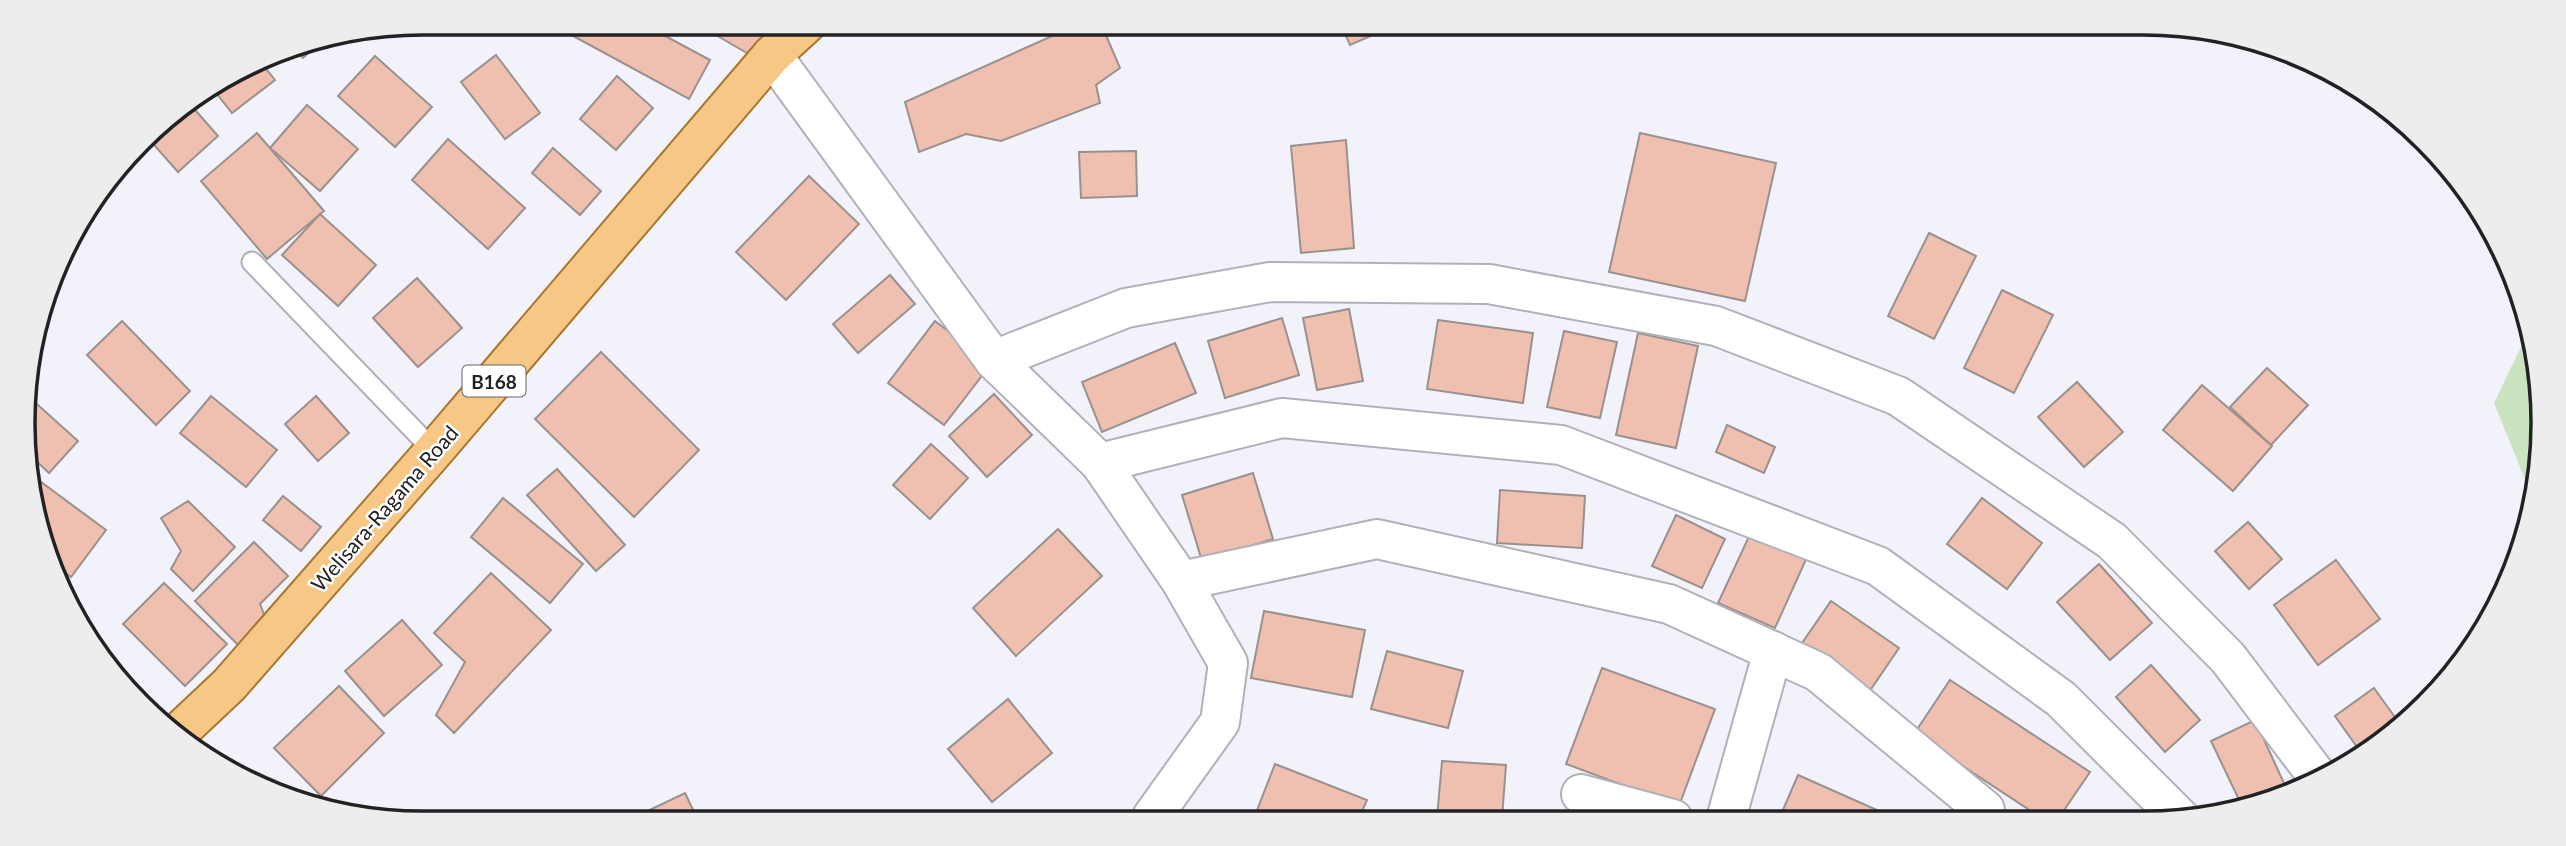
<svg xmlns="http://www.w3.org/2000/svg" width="2566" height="846" font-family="Lato,sans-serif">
	<rect width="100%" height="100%" fill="#f2f3fa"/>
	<polygon fill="#cae4c0" points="2529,330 2536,345 2535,504 2494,403"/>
	<g fill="#efbfaf" stroke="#9a918f" stroke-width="2">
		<polygon points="568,23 643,24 710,60 689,99 564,31"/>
		<polygon points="697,24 771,24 752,56"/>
		<polygon points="1342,27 1391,27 1350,45"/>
		<polygon points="1070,28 1105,33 1120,68 1096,85 1100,103 1001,141 966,134 919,152 905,102"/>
		<polygon points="318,44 303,58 293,49"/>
		<polygon points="496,55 540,113 505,139 461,82"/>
		<polygon points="375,56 432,107 395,147 338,96"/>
		<polygon points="259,60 275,80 232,113 213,89"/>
		<polygon points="617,76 653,108 616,150 580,119"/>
		<polygon points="189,103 218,136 178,172 147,137 159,122"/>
		<polygon points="307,105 358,149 320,191 270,148"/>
		<polygon points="257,133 324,211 267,259 201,181"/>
		<polygon points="1640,133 1776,163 1745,301 1609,272"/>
		<polygon points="448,139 525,208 488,249 412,180"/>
		<polygon points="1346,140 1354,248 1301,253 1291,146"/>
		<polygon points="553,148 601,191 580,215 532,173"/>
		<polygon points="1136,151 1137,196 1081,198 1079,152"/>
		<polygon points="809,176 859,224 786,300 736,252"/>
		<polygon points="320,214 376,265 338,306 282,255"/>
		<polygon points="1929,233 1976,256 1934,339 1888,316"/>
		<polygon points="890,275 915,304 858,353 833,324"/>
		<polygon points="417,278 462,328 418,367 373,318"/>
		<polygon points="2002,290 2053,315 2014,393 1964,368"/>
		<polygon points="1349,309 1363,381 1317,390 1303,318"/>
		<polygon points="1282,318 1299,375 1225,398 1208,341"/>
		<polygon points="1438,320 1533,333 1523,403 1427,389"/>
		<polygon points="122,321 190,391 156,425 87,355"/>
		<polygon points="935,321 991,364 944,425 888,383"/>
		<polygon points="1564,331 1617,342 1600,418 1547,407"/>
		<polygon points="1638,333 1698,346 1676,448 1616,435"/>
		<polygon points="1175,343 1196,393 1102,432 1082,382"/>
		<polygon points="601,352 699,450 634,517 535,419"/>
		<polygon points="2267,368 2308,405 2271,445 2230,407"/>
		<polygon points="2077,382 2123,432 2084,467 2038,417"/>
		<polygon points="2202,385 2272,446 2233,491 2163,430"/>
		<polygon points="994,394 1032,435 987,477 949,436"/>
		<polygon points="28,396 78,441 49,473 32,457"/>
		<polygon points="211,396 277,450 246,487 180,433"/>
		<polygon points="316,396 349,433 318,461 285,424"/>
		<polygon points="1727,425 1775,447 1764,473 1716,452"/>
		<polygon points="931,444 968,478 930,519 893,485"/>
		<polygon points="557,469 625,545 596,571 527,495"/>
		<polygon points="1253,473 1273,539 1202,561 1182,495"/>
		<polygon points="33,476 106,530 71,577 53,564 36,526"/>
		<polygon points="1500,490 1585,496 1582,548 1497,543"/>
		<polygon points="283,496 321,527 301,551 263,520"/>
		<polygon points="503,498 583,564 550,603 471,537"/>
		<polygon points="1982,498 2042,543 2007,589 1947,544"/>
		<polygon points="188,501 235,547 193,591 171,569 181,551 161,518"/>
		<polygon points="1676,515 1725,539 1702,588 1652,566"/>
		<polygon points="2248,522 2282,559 2249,589 2215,551"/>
		<polygon points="1058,529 1102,576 1016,656 973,608"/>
		<polygon points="1752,530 1808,555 1775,628 1718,603"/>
		<polygon points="254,542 288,576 260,604 266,619 239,646 195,601"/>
		<polygon points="2336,560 2380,619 2318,665 2274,605"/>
		<polygon points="2099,564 2152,623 2110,660 2057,602"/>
		<polygon points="491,573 551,630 454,733 436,715 465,662 434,633"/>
		<polygon points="164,583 227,644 185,686 123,624"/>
		<polygon points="1831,601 1899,648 1869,692 1800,646"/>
		<polygon points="1264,611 1365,630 1352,697 1251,678"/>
		<polygon points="402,620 442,665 384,716 345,671"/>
		<polygon points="1387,651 1463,671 1448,728 1371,709"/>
		<polygon points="2151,665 2200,720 2165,752 2116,697"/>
		<polygon points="1602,668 1715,709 1679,806 1566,764"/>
		<polygon points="1950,680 2090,772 2058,819 2043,819 1914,734"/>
		<polygon points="339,686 384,733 321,796 274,748"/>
		<polygon points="2374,688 2402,727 2362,754 2335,716"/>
		<polygon points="1008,699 1052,753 992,802 948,749"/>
		<polygon points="2255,720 2288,792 2242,806 2211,741"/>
		<polygon points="1442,761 1506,765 1502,818 1437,818"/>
		<polygon points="1275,764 1367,800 1359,818 1254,818"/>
		<polygon points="1798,775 1886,814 1884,819 1779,819"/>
		<polygon points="685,793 696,816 637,816"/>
	</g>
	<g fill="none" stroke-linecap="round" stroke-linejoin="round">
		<g stroke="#b1b1b9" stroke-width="23">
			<polyline id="service" points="252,262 434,451"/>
		</g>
		<g stroke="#b1b1b9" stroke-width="42">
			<g id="minor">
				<polyline points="772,55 994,360 1100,463 1181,581 1228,663 1220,722 1152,817"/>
				<polyline points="994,360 1126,308 1270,282 1489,284 1716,326 1898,396 2112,541 2228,658 2321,781"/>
				<polyline points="1100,463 1282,418 1561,445 1878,566 2061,699 2182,820"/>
				<polyline points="1181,581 1377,539 1669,604 1818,672 1985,810"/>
				<polyline points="1581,794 1673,819"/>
				<polyline points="1726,819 1773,651"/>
			</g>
		</g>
		<g stroke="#a9762e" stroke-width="42">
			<polyline id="primary" points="178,733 229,685 434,451 772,55 806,24"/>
		</g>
		<use href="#service" stroke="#fff" stroke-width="19"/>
		<use href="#minor" stroke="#fff" stroke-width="38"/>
		<use href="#primary" stroke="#f7c885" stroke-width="38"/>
	</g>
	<g text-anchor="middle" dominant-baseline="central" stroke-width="5" stroke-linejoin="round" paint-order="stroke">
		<rect fill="#fff" stroke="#646466" stroke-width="2" x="462.5" y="365.5" width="63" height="31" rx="5"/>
		<g font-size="19" font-weight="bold" fill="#222225">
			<text x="494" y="381">B168</text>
		</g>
		<g font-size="21" fill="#222225" stroke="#fff">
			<text transform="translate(384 508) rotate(-49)">Welisara-Ragama Road</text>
		</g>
	</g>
	<path d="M0 0H2566V846H0ZM423 35H2143A388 388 0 0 1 2531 423V423A388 388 0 0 1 2143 811H423A388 388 0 0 1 35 423V423A388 388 0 0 1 423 35Z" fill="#ededee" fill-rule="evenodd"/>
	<path fill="none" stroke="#222225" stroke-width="3.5" d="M423 35H2143A388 388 0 0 1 2531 423V423A388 388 0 0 1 2143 811H423A388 388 0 0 1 35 423V423A388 388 0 0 1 423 35Z"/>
</svg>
